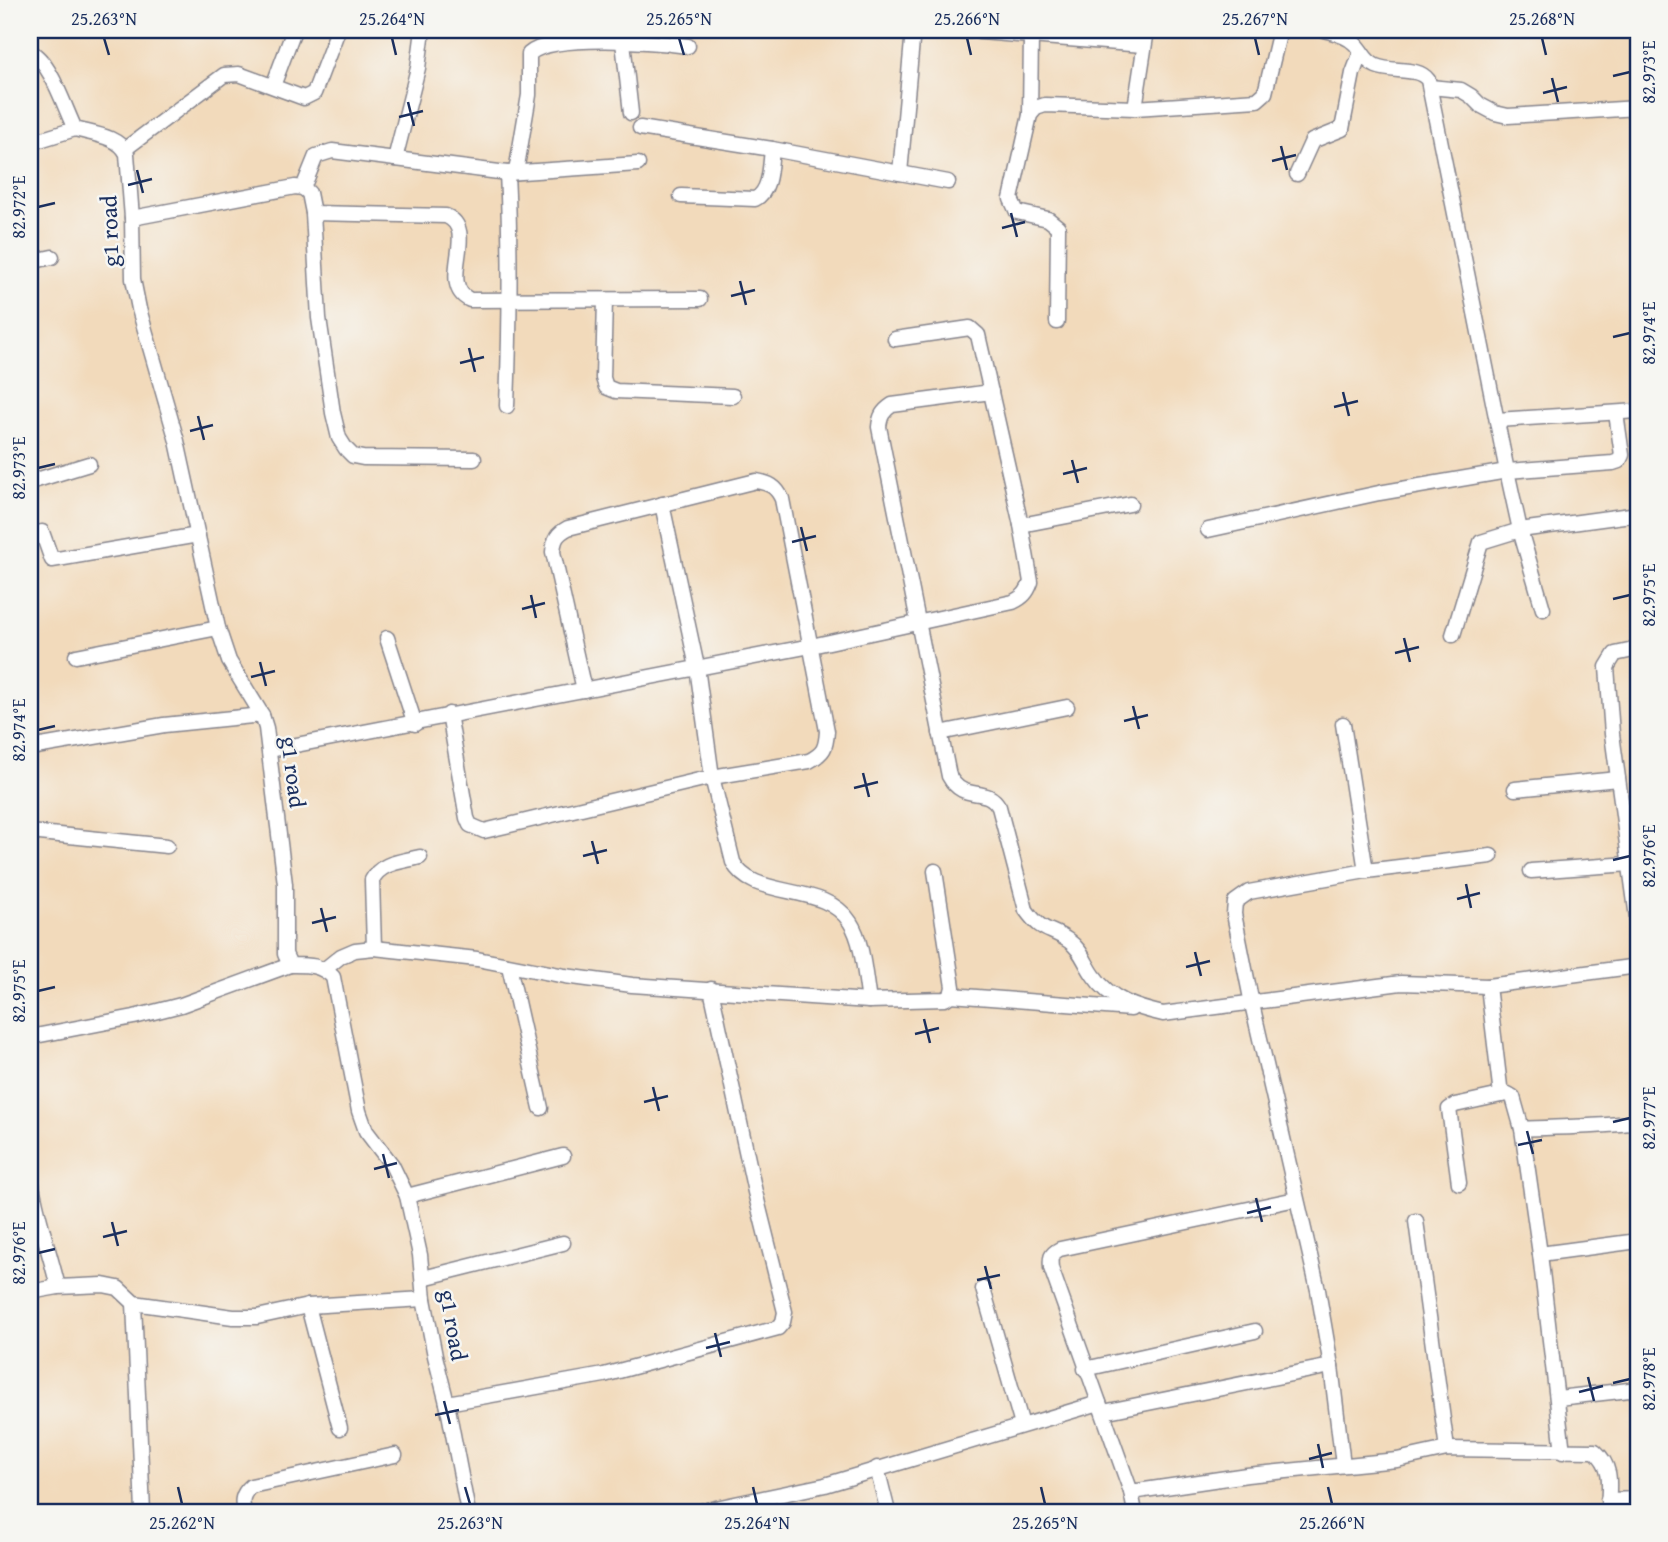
<svg xmlns="http://www.w3.org/2000/svg" width="1668" height="1542" font-family="'Gentium Book Plus',serif">
	<rect width="100%" height="100%" fill="#f6f6f2"/>
	<filter id="ink" filterUnits="userSpaceOnUse"><feTurbulence type="fractalNoise" baseFrequency=".0143" numOctaves="2"/><feDisplacementMap in="SourceGraphic" scale="14" xChannelSelector="R" yChannelSelector="G"/><feConvolveMatrix kernelMatrix="1 2 1 2 8 2 1 2 1" color-interpolation-filters="sRGB"/></filter>
	<filter id="wash" filterUnits="userSpaceOnUse"><feTurbulence type="fractalNoise" baseFrequency=".00686" numOctaves="4" result="noise"/><feDisplacementMap in="SourceGraphic" scale="28" xChannelSelector="R" yChannelSelector="G"/><feGaussianBlur stdDeviation="1.57" result="paint"/><feColorMatrix in="noise" values="0 0 0 0 0 0 0 0 0 0 0 0 0 0 0 0 0 1.4 0 .05"/><feComposite in="paint" operator="in"/></filter>
	<g filter="url(#wash)">
		<rect width="100%" height="100%" fill="#f2dabb"/>
	</g>
	<g filter="url(#ink)">
		<g fill="none" stroke-linecap="round" stroke-linejoin="round">
			<g stroke="#86848c" stroke-width="17">
				<g id="street">
					<polyline points="956,30 1143,45"/>
					<path d="M1324,30c10,3 22,5 30,13 9,8 10,18 22,23 16,7 42,0 52,14l79,391 13,59 23,79"/>
					<path d="M30,52c20,8 35,57 45,77 17,5 44,7 52,25l5,64 1,61 6,30 38,132 41,187 11,33 33,54 4,13 19,156v70l5,11c17,0 30,-1 43,12l26,134 7,20 26,34 15,31 13,59 4,44 11,57 12,47 21,109"/>
					<polyline points="273,86 294,30"/>
					<polyline points="1430,87 1461,90 1471,96 1480,105 1495,113 1508,116 1638,108"/>
					<polyline points="1135,108 1147,30"/>
					<polyline points="631,113 623,42 633,40 634,30"/>
					<polyline points="1030,115 1031,36"/>
					<polyline points="640,128 772,149 948,182"/>
					<polyline points="30,143 75,129"/>
					<polyline points="125,149 224,75 239,74 304,98 314,93 338,30"/>
					<polyline points="395,159 418,68 423,30"/>
					<path d="M516,172l13,-77v-41c24,-21 127,-12 159,-8"/>
					<path d="M507,173c4,78 3,155 0,233"/>
					<polyline points="900,173 913,30"/>
					<polyline points="1297,174 1312,141 1342,129 1353,73 1361,52"/>
					<polyline points="303,188 316,156 332,151 507,173 638,164"/>
					<path d="M681,196l74,3c16,-8 15,-34 17,-50"/>
					<path d="M313,213l133,3c34,14 -10,68 24,84l230,-1"/>
					<polyline points="132,218 295,187 303,188 309,193 313,213 319,318 333,413 339,438 346,449 353,456 363,458 474,459"/>
					<polyline points="30,262 52,257"/>
					<polyline points="605,300 603,378 606,387 616,391 733,396"/>
					<polyline points="1057,322 1058,227 1048,219 1017,212 1011,199 1030,115 1036,108 1045,105 1135,108 1257,100 1265,93 1280,30"/>
					<path d="M991,392l-99,13c-9,6 -12,11 -13,22l70,349c15,28 37,8 50,31l27,103c17,24 24,17 43,31 13,9 16,23 25,35 16,24 43,32 69,38l238,-31 87,3"/>
					<polyline points="1497,420 1638,411"/>
					<polyline points="30,482 89,464"/>
					<path d="M662,504l35,163 15,110 21,85c19,39 91,19 117,60 13,19 15,56 19,79"/>
					<polyline points="1021,525 1130,504"/>
					<polyline points="1208,530 1379,493 1507,471 1613,463 1619,461 1622,455 1616,413"/>
					<polyline points="30,536 42,532 52,560 198,535"/>
					<polyline points="1453,635 1481,542 1520,530 1638,514"/>
					<polyline points="387,638 415,724"/>
					<polyline points="1638,649 1615,654 1607,667 1612,734 1638,925"/>
					<polyline points="76,656 218,628"/>
					<path d="M449,714l18,104 3,7 14,6 228,-54 97,-16c15,-8 17,-13 18,-30l-45,-232c-6,-13 -13,-16 -26,-18l-188,47c-11,6 -14,11 -15,24l31,138"/>
					<polyline points="1343,724 1366,871"/>
					<polyline points="940,733 1067,707"/>
					<polyline points="30,748 164,725 262,715"/>
					<path d="M270,750l541,-104 202,-44c10,-5 14,-9 18,-20l-10,-57 -43,-190 -8,-7 -75,11"/>
					<polyline points="1515,789 1618,779"/>
					<polyline points="30,832 167,846"/>
					<polyline points="1531,871 1630,864"/>
					<path d="M374,948l-2,-68c9,-18 29,-18 48,-23"/>
					<polyline points="509,966 541,1108"/>
					<polyline points="325,969 341,956 355,950 374,948 477,959 565,976 632,985 869,1001 945,999 951,995 953,987 935,871"/>
					<polyline points="951,995 1131,1009"/>
					<polyline points="30,1037 134,1017 181,1005 290,965"/>
					<polyline points="1501,1095 1488,986 1638,966"/>
					<path d="M1522,1129c39,-2 78,-2 116,-7"/>
					<path d="M30,1173c5,39 19,76 28,114"/>
					<polyline points="1459,1183 1449,1109 1455,1105 1501,1095 1508,1094 1513,1097 1522,1129 1540,1254 1563,1452"/>
					<polyline points="407,1196 563,1156"/>
					<polyline points="1416,1221 1447,1449"/>
					<polyline points="1540,1254 1638,1241"/>
					<polyline points="423,1278 563,1243"/>
					<polyline points="983,1289 1022,1425"/>
					<polyline points="30,1292 58,1287 103,1285 118,1288 134,1303 233,1317 257,1317 308,1306 424,1299"/>
					<polyline points="134,1303 143,1512"/>
					<polyline points="308,1306 340,1428"/>
					<polyline points="1085,1369 1255,1331"/>
					<polyline points="1558,1398 1638,1389"/>
					<polyline points="447,1403 604,1375 778,1328 783,1322 785,1312 755,1192 711,989"/>
					<polyline points="1103,1412 1331,1366"/>
					<polyline points="1343,1465 1331,1366 1318,1290 1252,1004 1234,914 1235,902 1249,892 1366,871 1491,856"/>
					<polyline points="877,1468 888,1512"/>
					<path d="M1131,1492l116,-17 150,-15 50,-11 148,2c20,18 13,37 13,61"/>
					<polyline points="1608,1500 1638,1499"/>
					<path d="M244,1512c-3,-11 -2,-18 7,-26l144,-31"/>
					<polyline points="697,1512 825,1485 1099,1403"/>
					<path d="M1135,1512l-4,-20 -80,-224c-1,-10 -1,-14 9,-19l236,-50"/>
				</g>
			</g>
			<use href="#street" stroke="#fff" stroke-width="14"/>
		</g>
	</g>
	<path fill="none" stroke="#1b2f5e" stroke-width="2.5" d="M104,38l5,17M392,38l4,17M679,38l5,17M967,38l4,17M1255,38l4,17M1542,38l4,17M1613,76l17,-4M1552,78l6,24M1543,93l24,-6M408,102l6,24M399,117l24,-6M1281,146l6,24M1272,161l24,-6M137,170l6,23M128,185l24,-6M38,207l17,-4M1011,213l6,24M1002,228l23,-6M740,281l6,24M731,296l24,-6M1613,337l17,-4M469,348l6,24M460,363l24,-6M1343,392l6,24M1334,407l24,-6M198,416l6,24M190,431l23,-6M1072,460l6,23M38,468l17,-4M1063,474l24,-6M801,527l6,24M792,542l24,-6M531,595l5,23M1613,599l17,-4M522,609l23,-6M1404,638l6,24M1395,653l24,-6M260,662l6,24M251,677l24,-6M1133,706l6,23M1124,721l24,-6M38,730l17,-4M863,773l6,24M854,788l24,-6M592,841l6,23M583,856l24,-6M1613,860l17,-4M1466,884l5,24M1457,899l23,-6M321,908l6,24M312,923l24,-6M1195,952l6,24M1186,967l24,-6M38,991l17,-4M924,1019l6,24M915,1034l24,-6M653,1087l6,24M644,1102l24,-6M1613,1122l17,-4M1527,1131l6,23M1518,1145l24,-5M383,1154l6,24M374,1169l23,-6M1256,1198l6,24M1247,1213l24,-6M112,1222l6,24M103,1237l24,-6M38,1253l17,-4M985,1266l6,23M977,1280l23,-5M715,1333l6,24M706,1348l24,-6M1588,1377l6,24M1613,1383l17,-4M1579,1392l24,-6M444,1401l6,23M435,1415l24,-5M1318,1444l5,24M1309,1459l23,-6M178,1487l4,17M465,1487l5,17M753,1487l4,17M1041,1487l4,17M1328,1487l4,17"/>
	<g text-anchor="middle" dominant-baseline="central" stroke-width="5" stroke-linejoin="round" paint-order="stroke">
		<g font-size="23" fill="#1b2f5e" stroke="#f6f6f2">
			<text transform="translate(109 231) rotate(-92)">g1 road</text>
			<text transform="translate(294 772) rotate(83)">g1 road</text>
			<text transform="translate(454 1325) rotate(80)">g1 road</text>
		</g>
	</g>
	<rect width="1668" height="1542" fill="none" stroke="#f6f6f2" stroke-width="77"/>
	<rect x="38" y="38" width="1592" height="1466" fill="none" stroke="#1b2f5e" stroke-width="2.5"/>
	<g font-size="18" text-anchor="middle" fill="#1b2f5e">
		<text x="104" y="25">25.263°N</text>
		<text x="392" y="25">25.264°N</text>
		<text x="679" y="25">25.265°N</text>
		<text x="967" y="25">25.266°N</text>
		<text x="1255" y="25">25.267°N</text>
		<text x="1542" y="25">25.268°N</text>
		<text transform="translate(1649 72) rotate(-90)" y="6">82.973°E</text>
		<text transform="translate(19 207) rotate(-90)" y="6">82.972°E</text>
		<text transform="translate(1649 333) rotate(-90)" y="6">82.974°E</text>
		<text transform="translate(19 468) rotate(-90)" y="6">82.973°E</text>
		<text transform="translate(1649 595) rotate(-90)" y="6">82.975°E</text>
		<text transform="translate(19 730) rotate(-90)" y="6">82.974°E</text>
		<text transform="translate(1649 856) rotate(-90)" y="6">82.976°E</text>
		<text transform="translate(19 991) rotate(-90)" y="6">82.975°E</text>
		<text transform="translate(1649 1118) rotate(-90)" y="6">82.977°E</text>
		<text transform="translate(19 1253) rotate(-90)" y="6">82.976°E</text>
		<text transform="translate(1649 1379) rotate(-90)" y="6">82.978°E</text>
		<text x="182" y="1529">25.262°N</text>
		<text x="470" y="1529">25.263°N</text>
		<text x="757" y="1529">25.264°N</text>
		<text x="1045" y="1529">25.265°N</text>
		<text x="1332" y="1529">25.266°N</text>
	</g>
</svg>
